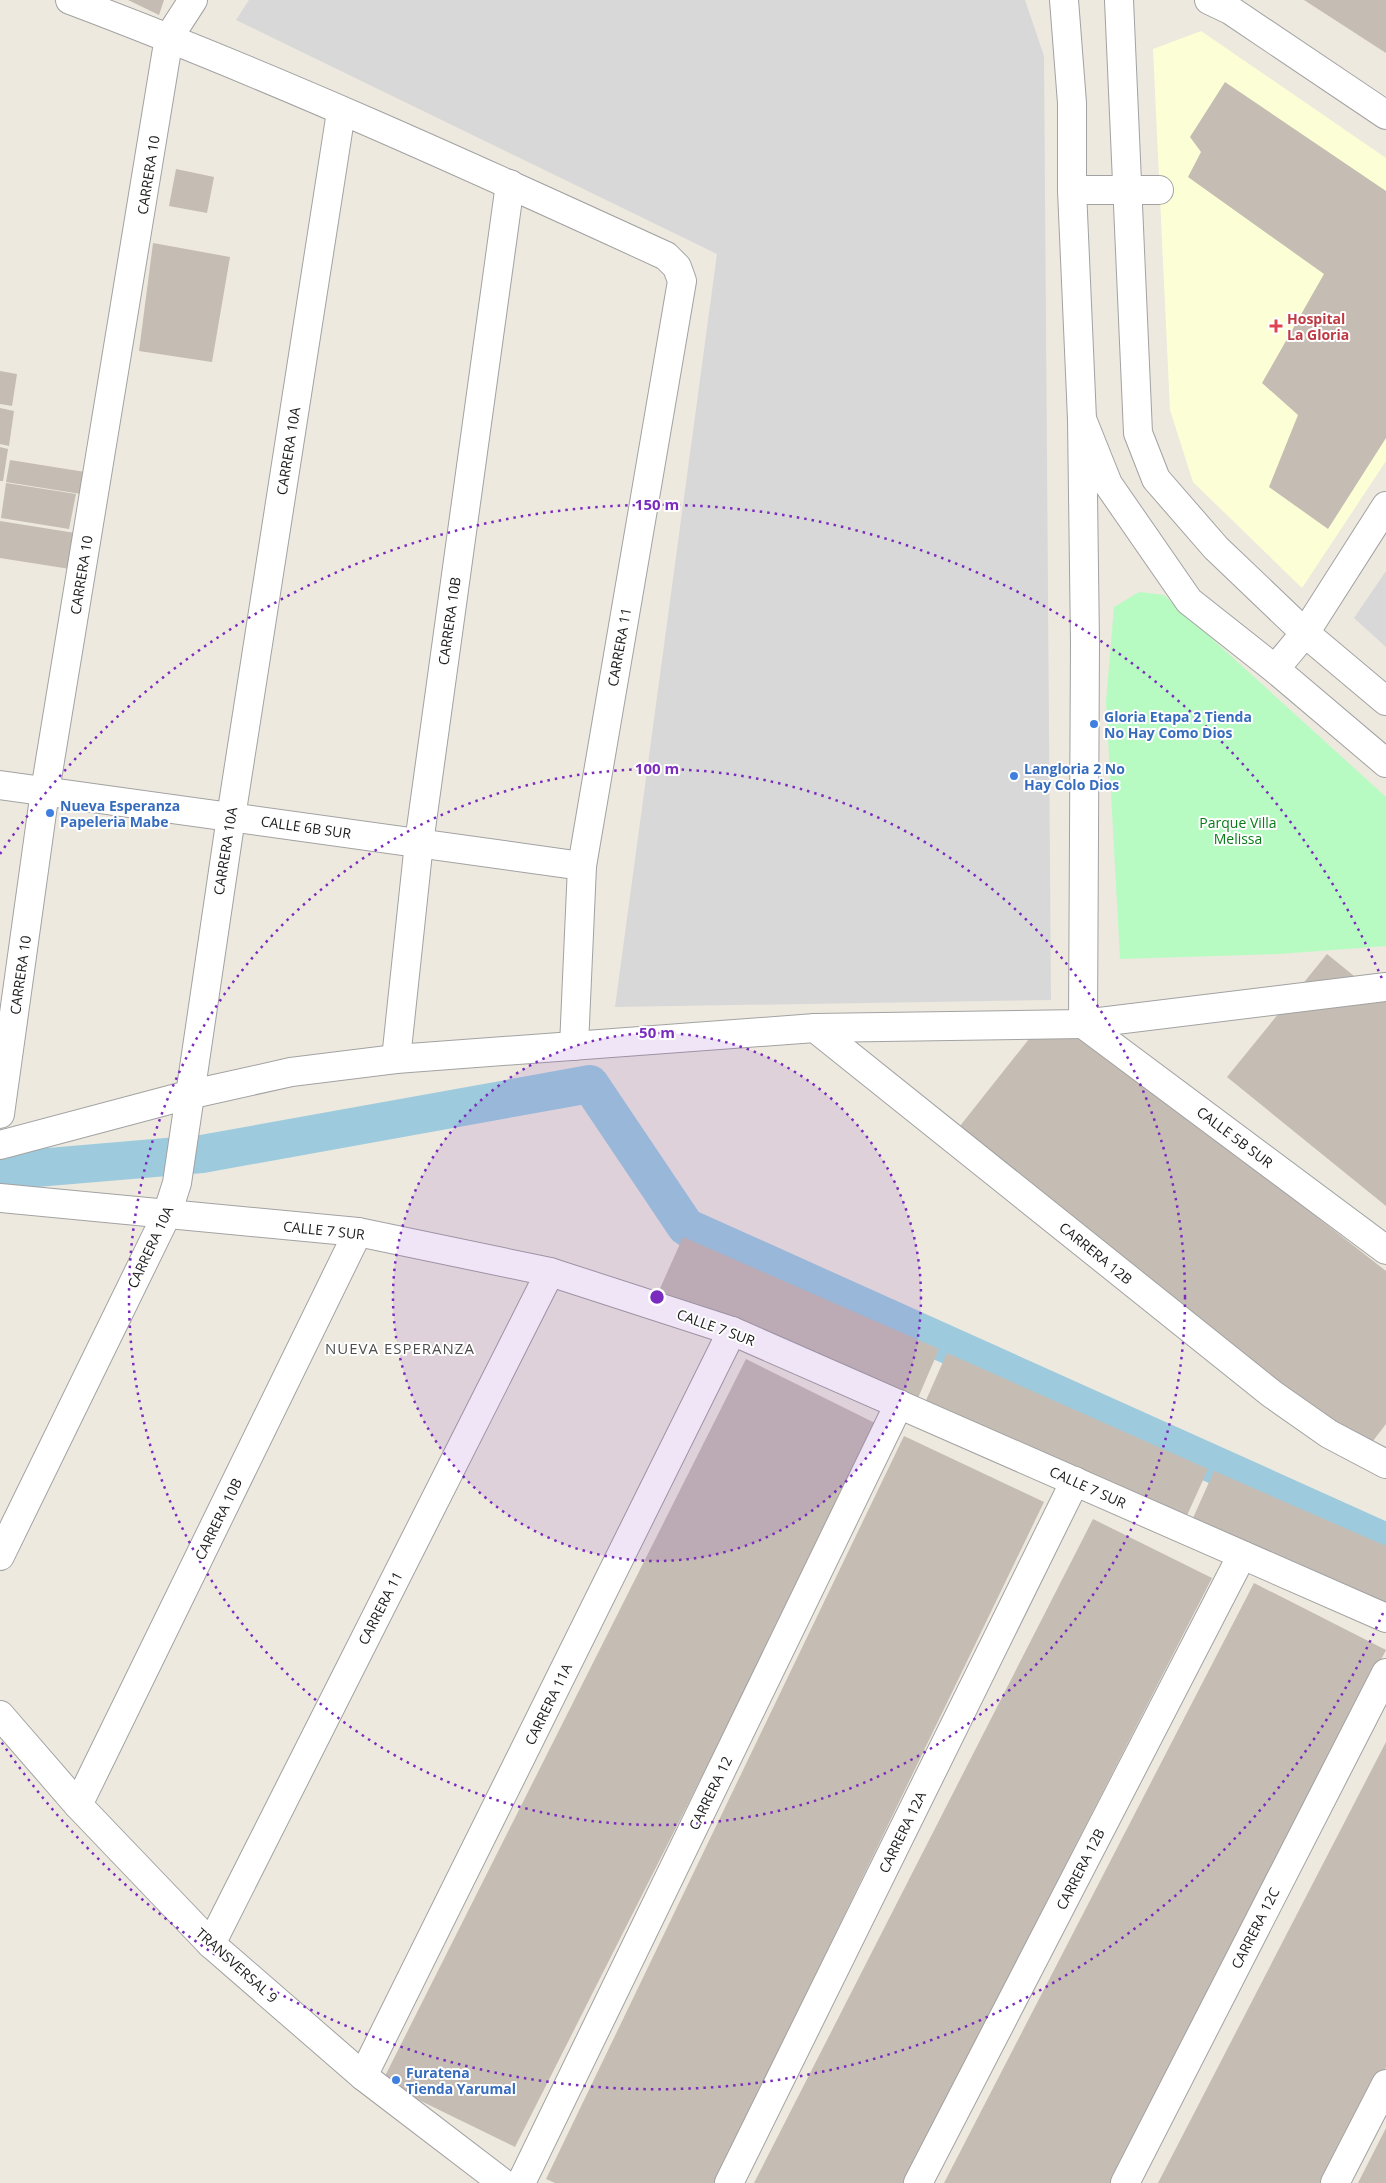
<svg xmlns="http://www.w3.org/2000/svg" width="1386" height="2183" font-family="'Open Sans',sans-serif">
	<rect width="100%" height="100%" fill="#ede9df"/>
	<g fill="#d9d8d8">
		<polygon points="249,0 1025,0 1044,56 1051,1000 615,1007 717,254 236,20"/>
		<polygon points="1386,571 1386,647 1354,618"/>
	</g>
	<polygon fill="#fcffd6" points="1201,31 1386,158 1386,461 1302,588 1193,482 1170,410 1153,49"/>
	<polygon fill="#b8fbc2" points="1139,592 1164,595 1386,797 1386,946 1280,954 1120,959 1106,702 1114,607"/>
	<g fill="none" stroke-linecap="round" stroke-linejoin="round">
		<polyline stroke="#9dcbdd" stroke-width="38" points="0,1171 202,1154 590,1084 686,1227 1386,1542"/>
	</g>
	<g fill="#c5bcb3">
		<polygon points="128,0 164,0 159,15"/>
		<polygon points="1304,0 1386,0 1386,53"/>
		<polygon points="1225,82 1386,191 1386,438 1328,529 1269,487 1298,415 1262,383 1324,274 1188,177 1201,152 1190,137"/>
		<polygon points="176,169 214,177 207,213 169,206"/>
		<polygon points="153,243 230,257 212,362 139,351"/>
		<polygon points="0,371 17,374 12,406 0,404"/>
		<polygon points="0,408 14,411 9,446 0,444"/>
		<polygon points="0,447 8,449 3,481 0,481"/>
		<polygon points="10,460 85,472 81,494 6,482"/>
		<polygon points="6,483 76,494 69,529 1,518"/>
		<polygon points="0,521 75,533 70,569 0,558"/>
		<polygon points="1327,954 1386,1002 1386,1206 1227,1077"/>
		<polygon points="1052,1010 1386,1271 1386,1424 1366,1450 956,1131"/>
		<polygon points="683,1237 939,1349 915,1405 658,1293"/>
		<polygon points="947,1353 1208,1469 1184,1522 923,1407"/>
		<polygon points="746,1359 879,1425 515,2147 382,2082"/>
		<polygon points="904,1436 1044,1502 715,2183 555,2183 546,2179"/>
		<polygon points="1214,1471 1386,1546 1386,1614 1189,1527"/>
		<polygon points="1093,1519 1212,1578 903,2183 754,2183"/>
		<polygon points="1254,1583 1386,1650 1111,2183 944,2183"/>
		<polygon points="1386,1742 1386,2067 1326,2183 1158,2183"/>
		<polygon points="1386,2128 1386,2183 1358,2183"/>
	</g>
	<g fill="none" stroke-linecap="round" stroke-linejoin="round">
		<g stroke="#a2a2a2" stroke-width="30">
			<g id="minor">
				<path d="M70,0c202,76 400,166 596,256l11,11 5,14 -100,585 -8,180"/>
				<polyline points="1064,0 1072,103 1072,190 1082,419 1108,484 1189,601 1275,669 1386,763"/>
				<polyline points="1119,0 1138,433 1156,479 1216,548 1305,633 1386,701"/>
				<polyline points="1209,0 1230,10 1386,115"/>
				<polyline points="1072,190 1159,190"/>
				<polyline points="1082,419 1085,643 1083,1024 1386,1250"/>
				<polyline points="1275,669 1305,633 1386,506"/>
				<polyline points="0,785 582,866"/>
				<polyline points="815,1028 1272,1394 1329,1434 1386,1464"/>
				<polyline points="396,1059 419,843 510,184"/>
				<polyline points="0,1114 45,791 169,37 193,0"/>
				<polyline points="0,1145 188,1095 291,1072 396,1059 815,1028 1083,1024 1386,987"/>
				<polyline points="0,1198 358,1232 550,1272 732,1331 1386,1618"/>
				<polyline points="0,1556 167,1214 177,1183 231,817 341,112"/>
				<polyline points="0,1715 78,1805 211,1944 363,2076 503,2183"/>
				<polyline points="78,1805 358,1232"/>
				<polyline points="211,1944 550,1272"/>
				<polyline points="363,2076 732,1331"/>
				<polyline points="521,2183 899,1404"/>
				<polyline points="729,2183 1075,1481"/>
				<polyline points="918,2183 1242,1555"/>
				<polyline points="1125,2183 1386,1673"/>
				<polyline points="1335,2183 1386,2084"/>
			</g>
		</g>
		<use href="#minor" stroke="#fff" stroke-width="28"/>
	</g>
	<circle cx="657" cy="1297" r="264" fill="#7b2cbf" fill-opacity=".12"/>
	<g fill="none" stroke="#7b2cbf" stroke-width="2.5" stroke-dasharray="2.5 5">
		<circle cx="657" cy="1297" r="264"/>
		<circle cx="657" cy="1297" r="528"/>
		<path d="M1383 1613A792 792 0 0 1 0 1740M0 854A792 792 0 0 1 1383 981"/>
	</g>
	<path fill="#e0444e" stroke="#fff" stroke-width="2" d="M1273.5 318.5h5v5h5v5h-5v5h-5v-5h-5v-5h5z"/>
	<g fill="#3f7fe0" stroke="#fff" stroke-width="2">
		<circle cx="1094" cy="724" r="5"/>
		<circle cx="1014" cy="776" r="5"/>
		<circle cx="50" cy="813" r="5"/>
		<circle cx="396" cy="2080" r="5"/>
	</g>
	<g text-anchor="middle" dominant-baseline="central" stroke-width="4" stroke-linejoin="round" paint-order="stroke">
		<g font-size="14" fill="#1b1b1b" stroke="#fff">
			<text transform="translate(148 175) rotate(-81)">CARRERA 10</text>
			<text transform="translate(288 451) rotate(-81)">CARRERA 10A</text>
			<text transform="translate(81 575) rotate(-81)">CARRERA 10</text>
			<text transform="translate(449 621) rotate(-82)">CARRERA 10B</text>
			<text transform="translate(619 647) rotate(-80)">CARRERA 11</text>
			<text transform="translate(306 827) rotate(8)">CALLE 6B SUR</text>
			<text transform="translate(225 851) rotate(-81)">CARRERA 10A</text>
			<text transform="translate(20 975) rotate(-82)">CARRERA 10</text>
			<text transform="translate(1235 1137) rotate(37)">CALLE 5B SUR</text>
			<text transform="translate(324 1230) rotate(6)">CALLE 7 SUR</text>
			<text transform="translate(150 1247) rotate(-65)">CARRERA 10A</text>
			<text transform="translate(1096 1253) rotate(39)">CARRERA 12B</text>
			<text transform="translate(716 1327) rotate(20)">CALLE 7 SUR</text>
			<text transform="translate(1088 1487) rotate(24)">CALLE 7 SUR</text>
			<text transform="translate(218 1519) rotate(-64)">CARRERA 10B</text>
			<text transform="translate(380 1608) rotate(-63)">CARRERA 11</text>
			<text transform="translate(548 1704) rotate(-64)">CARRERA 11A</text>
			<text transform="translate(710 1793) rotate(-64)">CARRERA 12</text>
			<text transform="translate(902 1832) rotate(-64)">CARRERA 12A</text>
			<text transform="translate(1080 1869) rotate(-63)">CARRERA 12B</text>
			<text transform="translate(1255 1928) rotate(-63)">CARRERA 12C</text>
			<text transform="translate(237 1965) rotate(42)">TRANSVERSAL 9</text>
		</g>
		<g font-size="14" font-weight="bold" fill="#be3a42" stroke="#fff" text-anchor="start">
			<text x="1287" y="318">Hospital<tspan x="1287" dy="16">La Gloria</tspan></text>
		</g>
		<g font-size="14" font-weight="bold" fill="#366cbe" stroke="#fff" text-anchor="start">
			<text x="1104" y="716">Gloria Etapa 2 Tienda<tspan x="1104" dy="16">No Hay Como Dios</tspan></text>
			<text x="1024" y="768">Langloria 2 No<tspan x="1024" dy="16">Hay Colo Dios</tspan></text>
			<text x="60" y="805">Nueva Esperanza<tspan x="60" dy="16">Papeleria Mabe</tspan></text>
			<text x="406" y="2072">Furatena<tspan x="406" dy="16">Tienda Yarumal</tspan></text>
		</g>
		<g font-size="14" fill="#077b18" stroke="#fff">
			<text x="1238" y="822">Parque Villa<tspan x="1238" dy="16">Melissa</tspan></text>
		</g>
		<g font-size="15" letter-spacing="1" fill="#4e4e4e" stroke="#fff">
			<text x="400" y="1348">NUEVA ESPERANZA</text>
		</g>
	</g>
	<circle cx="657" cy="1297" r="8" fill="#7b2cbf" stroke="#fff" stroke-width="2.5"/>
	<g font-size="15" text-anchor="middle" font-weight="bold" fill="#7b2cbf" stroke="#fff" stroke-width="4" stroke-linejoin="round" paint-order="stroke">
		<text x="657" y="510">150 m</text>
		<text x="657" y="774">100 m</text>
		<text x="657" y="1038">50 m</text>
	</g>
</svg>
